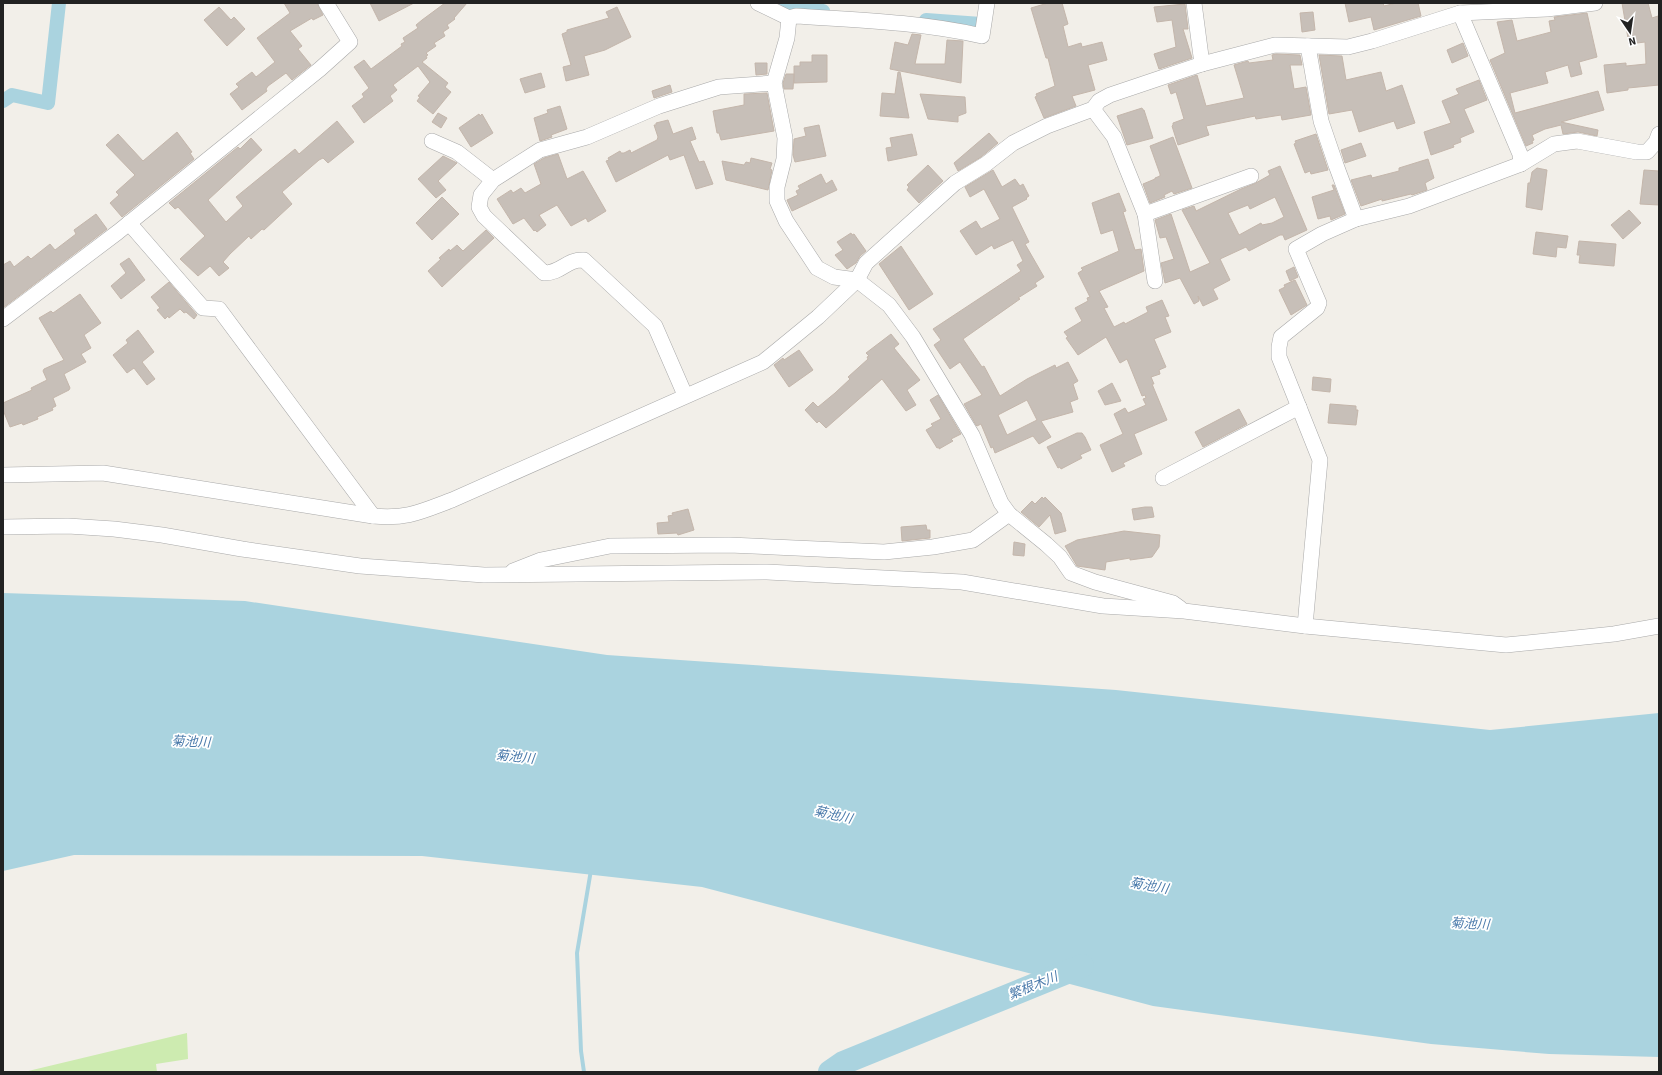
<svg xmlns="http://www.w3.org/2000/svg" width="1662" height="1075" font-family="'Source Sans 3','Noto Sans JP',sans-serif">
	<rect width="100%" height="100%" fill="#f2efe9"/>
	<polygon fill="#cdebb0" points="187,1033 188,1059 156,1064 157,1072 24,1072"/>
	<polygon fill="#aad3df" points="3,593 245,601 607,655 1116,690 1490,730 1659,713 1659,1057 1549,1054 1431,1044 1153,1006 702,887 422,856 74,855 3,871"/>
	<g fill="none" stroke-linecap="round" stroke-linejoin="round">
		<polyline stroke="#aad3df" stroke-width="4" points="584,1072 581,1051 577,953 591,870"/>
		<g stroke="#aad3df" stroke-width="14">
			<polyline points="786,3 810,10 823,11"/>
			<polyline points="926,20 981,24"/>
			<polyline points="3,101 12,95 48,103 59,3"/>
		</g>
		<polyline stroke="#aad3df" stroke-width="24" points="830,1072 843,1063 1082,966"/>
	</g>
	<g fill="#c7bfb8" stroke="#c4b6ab" fill-rule="evenodd">
		<polygon points="284,3 317,3 323,15 313,20 312,18 290,31 302,46 298,49 311,65 292,80 286,73 268,86 266,89 267,91 242,110 230,94 239,87 236,84 252,72 256,77 275,62 257,38 290,13"/>
		<polygon points="370,3 414,3 379,21"/>
		<polygon points="445,3 467,3 454,18 455,19 447,25 449,28 443,32 445,36 434,43 436,46 426,53 428,55 426,56 427,58 422,62 448,83 445,87 451,92 433,114 417,101 420,97 418,96 430,82 418,66 393,85 397,90 390,96 393,101 364,123 352,106 364,97 362,94 369,88 354,67 364,60 371,69 402,46 401,44 405,42 403,38 418,28 416,25 422,20"/>
		<polygon points="1048,3 1062,3 1068,24 1063,26 1068,47 1081,43 1082,47 1102,42 1107,60 1088,65 1095,90 1072,96 1076,106 1044,118 1035,97 1037,96 1036,94 1055,86 1048,58 1046,58 1031,8"/>
		<polygon points="1345,3 1383,3 1384,6 1396,3 1418,3 1421,16 1374,30 1371,17 1349,22"/>
		<polygon points="1622,3 1648,3 1652,18 1658,16 1659,85 1628,88 1628,90 1607,93 1604,65 1626,63 1626,66 1646,64 1645,42 1629,44"/>
		<polygon points="1185,4 1188,29 1183,29 1192,58 1159,69 1154,54 1176,47 1172,20 1157,22 1154,7"/>
		<polygon points="219,7 231,20 234,17 245,29 227,46 204,20"/>
		<polygon points="617,7 631,37 605,50 584,56 589,75 566,81 563,67 571,65 562,34 567,32 567,30 609,18 606,12"/>
		<polygon points="1313,12 1315,30 1302,32 1300,13"/>
		<polygon points="1587,13 1597,57 1579,62 1582,74 1571,77 1568,65 1545,72 1548,83 1510,93 1515,113 1598,91 1604,110 1561,122 1598,130 1597,136 1578,132 1563,134 1561,125 1545,129 1532,135 1534,140 1532,141 1533,143 1526,146 1490,60 1505,53 1497,22 1512,20 1517,41 1551,32 1549,21 1555,20 1554,17"/>
		<polygon points="912,34 921,35 915,64 945,64 947,40 963,41 961,83 890,69 895,42 908,45"/>
		<polygon points="1463,43 1468,56 1452,63 1447,50"/>
		<polygon points="1276,54 1300,55 1302,65 1290,65 1294,89 1306,87 1311,115 1282,120 1281,115 1256,119 1255,116 1206,126 1209,135 1178,145 1172,126 1173,125 1173,123 1184,119 1176,92 1171,94 1168,85 1197,75 1206,106 1244,98 1234,65 1248,61 1249,63 1273,60 1272,55"/>
		<polygon points="812,55 827,55 827,82 794,83 794,66 800,66 800,62 812,62"/>
		<polygon points="1319,55 1342,56 1346,80 1381,72 1386,91 1402,85 1415,123 1397,129 1394,121 1359,132 1352,110 1329,114"/>
		<polygon points="755,63 767,63 767,74 756,75"/>
		<polygon points="898,72 900,72 909,118 880,116 882,93 895,94"/>
		<polygon points="541,73 545,87 525,93 520,79"/>
		<polygon points="786,74 794,74 793,89 784,89 783,83"/>
		<polygon points="1479,80 1487,100 1464,109 1474,132 1460,138 1461,142 1453,145 1454,147 1431,155 1424,132 1451,123 1442,101 1459,94 1456,89"/>
		<polygon points="670,85 672,92 654,98 652,91"/>
		<polygon points="767,93 774,131 721,140 719,133 717,133 713,111 744,105 744,94"/>
		<polygon points="920,94 965,97 966,113 958,116 958,122 928,119"/>
		<polygon points="560,106 567,129 551,135 552,137 540,141 534,118 548,113 547,110"/>
		<polygon points="1142,108 1143,110 1144,110 1153,138 1127,145 1117,116"/>
		<polygon points="438,113 447,118 441,128 432,122"/>
		<polygon points="479,114 480,116 482,114 493,133 471,147 459,128"/>
		<polygon points="668,120 673,134 692,127 696,139 690,141 699,162 704,161 713,184 696,189 684,155 670,160 668,155 616,182 606,161 609,160 608,158 620,151 621,153 624,153 630,150 631,153 657,140 658,137 654,125 656,125 656,123"/>
		<polygon points="337,121 354,142 328,163 323,158 319,160 282,192 292,204 264,230 262,229 251,239 249,236 230,254 223,262 229,268 219,276 210,266 198,276 180,259 205,236 178,207 175,209 169,203 238,147 240,149 251,138 262,150 208,200 226,222 243,206 236,197 295,149 299,154"/>
		<polygon points="819,125 826,156 795,162 793,155 794,139 806,136 804,128"/>
		<polygon points="177,132 192,152 190,153 194,159 122,217 110,203 119,195 116,192 135,175 106,145 118,134 143,161"/>
		<polygon points="989,133 998,143 981,157 958,171 954,163"/>
		<polygon points="912,134 917,155 888,161 886,148 892,147 890,138"/>
		<polygon points="1316,134 1328,170 1311,174 1310,171 1305,173 1294,144 1296,143 1295,141"/>
		<polygon points="1173,137 1192,188 1174,194 1172,191 1164,195 1165,197 1150,203 1143,184 1155,179 1155,178 1160,176 1160,174 1150,146"/>
		<polygon points="1361,143 1366,156 1345,163 1341,150"/>
		<polygon points="558,154 567,179 583,171 606,211 588,222 586,218 571,226 557,205 539,215 546,225 537,232 535,230 534,231 524,218 513,224 497,199 511,190 513,193 521,188 525,193 541,184 534,164 544,158"/>
		<polygon points="443,156 457,163 438,181 446,190 436,198 418,179"/>
		<polygon points="751,158 772,163 770,169 772,170 768,190 726,180 722,161 744,165 746,162 750,163"/>
		<polygon points="1428,159 1434,178 1425,183 1427,190 1412,195 1411,194 1382,201 1382,199 1361,206 1351,180 1371,175 1372,178 1399,171 1399,168"/>
		<polygon points="928,165 943,181 919,203 907,190 909,187 907,185"/>
		<path d="M1280,166l27,64 -22,10 -2,-5h-3l-31,16 -3,-4 -26,12 10,21 -17,9 5,10 -15,7 -5,-10 1,5 -5,3 -14,-26 -15,5 -4,-20 13,-4 -8,-22 -6,1 -5,-18 16,-6 19,58 20,-9 -28,-53 12,-4 2,5 45,-22 13,-5 16,-9 -2,-4zM1275,197l9,20 -12,6 -10,2 -1,-2 -22,12 -11,-22 20,-8 2,4z"/>
		<polygon points="1537,168 1547,170 1542,210 1526,207 1528,183 1530,183 1532,172"/>
		<path d="M993,170l9,17 13,-8 5,7 3,-2 6,12 -3,2 1,1 -15,8 17,35 -4,2 19,33 -9,6 2,3 -19,12 2,1 -57,40 19,28 2,-1 16,30 27,-17 28,-14 1,3 12,-6 10,19 -5,3 5,15 -8,3 3,10 -32,9 10,16 -12,7 -6,-8 -38,17 -2,-6 -2,1 -10,-24 -4,2 -1,-1 -12,-21 18,-9 -22,-33 -10,7 -16,-24 7,-5 -8,-11 88,-58 -4,-6 6,-4 -10,-21 -19,9 -2,-4 -16,10 -16,-24 16,-10 5,8 19,-10 -16,-30 -14,8 -5,-10zM1027,400l10,20 -30,15 -9,-20z"/>
		<polygon points="1644,170 1659,171 1659,205 1640,204"/>
		<polygon points="821,174 826,184 832,180 837,190 792,211 787,200 798,195 796,191 800,189 798,186"/>
		<polygon points="1332,185 1334,185 1345,214 1331,220 1330,216 1318,219 1312,197 1334,190"/>
		<polygon points="1119,193 1126,211 1123,212 1135,250 1141,249 1144,271 1099,291 1108,307 1104,308 1114,327 1124,322 1125,324 1148,312 1146,307 1162,300 1169,316 1165,317 1171,332 1154,339 1166,367 1159,370 1160,374 1151,377 1154,384 1152,384 1167,420 1134,434 1142,454 1123,463 1125,466 1112,472 1100,445 1123,434 1114,414 1125,408 1128,413 1146,405 1143,399 1146,398 1145,395 1142,396 1127,359 1120,363 1106,337 1078,355 1066,338 1068,337 1064,332 1082,321 1075,308 1088,301 1087,298 1090,297 1078,273 1083,270 1081,268 1119,251 1113,230 1101,234 1092,203"/>
		<polygon points="442,197 459,214 432,240 416,223"/>
		<polygon points="1629,210 1641,223 1623,239 1611,225"/>
		<polygon points="96,214 107,229 3,308 3,265 10,261 14,267 28,256 31,259 50,244 55,250 76,234 74,230"/>
		<polygon points="486,230 494,238 442,287 428,271 441,259 439,258 449,249 450,251 457,245 463,251"/>
		<polygon points="1536,232 1568,236 1566,248 1557,247 1556,257 1533,254"/>
		<polygon points="851,233 852,235 854,234 866,251 860,256 856,263 847,269 835,255 843,250 837,242"/>
		<polygon points="1579,241 1616,244 1614,266 1579,263 1580,255 1577,255"/>
		<polygon points="901,246 933,294 909,310 879,264"/>
		<polygon points="129,258 145,280 121,299 111,286 126,273 120,264"/>
		<polygon points="1294,267 1298,277 1290,281 1286,271"/>
		<polygon points="1295,280 1307,305 1291,315 1279,290 1285,287 1284,285"/>
		<polygon points="169,282 197,315 194,319 186,312 184,313 180,309 169,318 168,316 165,319 157,310 160,308 151,297"/>
		<polygon points="80,294 101,323 84,335 91,348 81,354 86,362 64,374 70,388 69,390 53,398 56,406 52,408 53,410 37,417 38,419 23,425 22,423 10,427 3,410 3,403 32,390 31,388 47,380 43,371 44,369 64,360 39,318 51,311 53,313"/>
		<polygon points="138,330 154,352 142,362 155,379 147,385 134,368 127,373 113,355 128,343 126,340"/>
		<polygon points="891,334 899,344 894,348 920,380 907,390 916,405 906,411 882,379 826,428 819,421 817,423 805,410 813,402 818,407 835,393 850,379 848,377 868,359 867,357 869,356 866,353"/>
		<polygon points="799,350 813,370 789,387 774,365 783,358 784,360"/>
		<polygon points="1313,377 1331,379 1330,392 1312,390"/>
		<polygon points="1112,383 1121,401 1105,405 1098,391"/>
		<polygon points="938,395 961,434 951,439 953,441 939,449 939,447 937,448 926,430 933,426 931,424 941,419 930,400"/>
		<polygon points="1330,404 1356,406 1356,410 1358,410 1356,425 1328,423"/>
		<polygon points="1239,409 1247,424 1203,447 1195,432"/>
		<polygon points="1077,433 1082,433 1085,437 1091,450 1080,455 1082,458 1061,469 1060,467 1058,468 1047,447"/>
		<polygon points="1042,497 1044,499 1045,497 1061,513 1066,531 1055,534 1050,515 1039,527 1021,512 1032,501 1035,504"/>
		<polygon points="1145,507 1152,507 1154,517 1134,520 1132,509"/>
		<polygon points="688,509 694,530 678,535 677,533 658,534 657,523 669,522 668,516 673,515 672,513"/>
		<polygon points="926,525 927,530 930,530 930,538 902,541 901,527"/>
		<polygon points="1124,531 1160,535 1159,547 1152,557 1130,560 1130,558 1106,562 1105,570 1077,566 1065,546 1077,540"/>
		<polygon points="1014,542 1025,544 1024,556 1013,555"/>
	</g>
	<g fill="none" stroke-linecap="round" stroke-linejoin="round">
		<g stroke="#a9a9a9" stroke-width="16">
			<g id="minor">
				<path d="M758,3l31,15 7,-2c62,4 125,6 186,20l5,-33"/>
				<polyline points="1194,3 1202,64"/>
				<polyline points="1460,13 1520,154 1521,164"/>
				<polyline points="789,18 787,38 774,83 785,138 784,159 777,187 777,201 786,221 817,268 834,277 857,280 889,305 913,337 972,435 1001,503 1009,514 1046,544 1060,557 1071,573 1095,582 1173,603 1180,608"/>
				<polyline points="1308,46 1321,121 1336,165 1356,219"/>
				<polyline points="1093,109 1114,137 1145,214 1155,281"/>
				<polyline points="432,141 457,152 493,180"/>
				<polyline points="1145,214 1251,176"/>
				<polyline points="129,223 203,308 219,309 373,516"/>
				<polyline points="3,319 118,232 320,69 350,42 326,3"/>
				<path d="M685,395l-30,-69 -71,-66c-18,-1 -22,13 -40,13l-60,-57 -5,-9 2,-12 12,-15 47,-30 47,-13 72,-31 60,-19 55,-4"/>
				<path d="M3,475l100,-2 270,43c35,3 47,-4 79,-16l311,-138 55,-45 39,-37 9,-17 89,-80 31,-19 27,-21 34,-17 46,-17 6,-8 11,-6 92,-31 73,-19 73,2 24,-6 88,-28 87,-4 48,-6"/>
				<polyline points="1163,478 1299,407"/>
				<polyline points="3,527 68,526 114,529 162,535 242,549 360,566 484,575 767,572 962,582 1103,606 1184,611 1305,626 1506,645 1614,634 1659,626"/>
				<polyline points="513,571 541,560 610,546 729,545 884,552 933,547 973,540 1009,514"/>
				<polyline points="1305,626 1320,460 1279,357 1279,347 1281,337 1317,308 1319,303 1296,249 1322,234 1356,219 1409,206 1521,164 1554,144 1577,141 1637,152 1647,152 1656,142 1659,134"/>
			</g>
		</g>
		<use href="#minor" stroke="#fff" stroke-width="15"/>
	</g>
	<g text-anchor="middle" dominant-baseline="central" stroke-width="3.5" stroke-linejoin="round" paint-order="stroke">
		<g font-size="13" font-style="italic" fill="#4a7aab" stroke="#fff">
			<text transform="translate(191 742) rotate(2)">菊池川</text>
			<text transform="translate(515 757) rotate(6)">菊池川</text>
			<text transform="translate(833 815) rotate(13)">菊池川</text>
			<text transform="translate(1149 886) rotate(10)">菊池川</text>
			<text transform="translate(1470 924) rotate(3)">菊池川</text>
			<text transform="translate(1033 986) rotate(-22)">繁根木川</text>
		</g>
	</g>
	<rect width="1662" height="1075" fill="none" stroke="#222222" stroke-width="8"/>
	<g transform="translate(1630 32) rotate(167)" stroke="#ffffff" stroke-width="3" paint-order="stroke">
	<path d="M0-3L7 15L0 10L-7 15Z" fill="#222222"/>
	<text y="-6" font-size="11" font-weight="bold" text-anchor="middle" fill="#222222">N</text>
	</g>
</svg>
